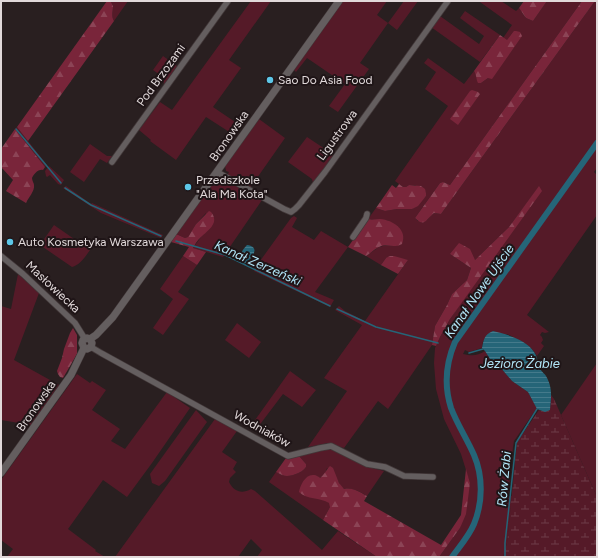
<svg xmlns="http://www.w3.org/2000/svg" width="598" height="558" font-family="Figtree,sans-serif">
	<defs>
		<pattern id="forest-firs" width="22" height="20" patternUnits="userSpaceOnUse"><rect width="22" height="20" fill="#79253a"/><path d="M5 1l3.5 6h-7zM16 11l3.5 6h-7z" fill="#8c4456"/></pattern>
		<pattern id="wetland-marsh" width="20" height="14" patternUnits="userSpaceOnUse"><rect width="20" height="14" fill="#551a28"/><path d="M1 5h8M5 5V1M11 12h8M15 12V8" fill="none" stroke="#6d3b47"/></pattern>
		<pattern id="water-rules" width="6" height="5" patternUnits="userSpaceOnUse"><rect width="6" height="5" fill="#256578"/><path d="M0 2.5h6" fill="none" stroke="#447a8b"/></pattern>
	</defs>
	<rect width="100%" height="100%" fill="#291f20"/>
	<g fill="#551a28">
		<path d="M108,1h20l-14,20c-3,-5 -1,-10 -1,-15l-2,-4z"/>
		<polygon points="251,1 271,1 229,60 241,68 213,107 241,126 234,135 206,117 176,160 150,141 151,140 139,130 160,102 172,110"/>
		<polygon points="343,1 387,1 377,15 388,23 404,1 418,1 397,30 388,23 360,63 369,69 338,112 329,106 345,84 307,58 296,72 294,70"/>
		<path d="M480,1h21l15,10 3,-3 7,10 7,3 14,-20h35l-132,184 -7,-3 -3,1 -25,35 3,3 9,-1 4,-5 3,-2 7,1 154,-213h2v167l-3,4 3,3v40l-70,100 22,17 -4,1 -3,-1 -2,3 2,2 1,3 -2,3 3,3 -7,10c-6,-12 -19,-16 -30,-22l-24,7 -1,7 -13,4 -4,-2 -2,4c9,2 14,2 22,-3l5,8 5,5 5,3 12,14 16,11 9,16 -23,33 -1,6 -5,49h4l-5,47 -4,14h-64l21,-29 10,-45 -9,-29 -17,-35 -8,-30 -2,-26 1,-15 5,-11 10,-18 89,-132 -30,40 -34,33 -25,-6 21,14 -4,12 -15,14 -5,11 -12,21 -3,19 -44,64 -10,-8 -34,47 -16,-5 -20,4 39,-56 -23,-13 38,-53 -27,-15 4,-4 6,5 20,10 43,-61 -22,-2 -5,7 -15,-9 13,-9 4,-1h14l-8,-25c-7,-2 -14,-1 -21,-2l8,-11 9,3 12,-2h15l14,-13v-4l-11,-7h-6l-3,2h-3l-8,-6 53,-75 -23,-17 11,-17 -12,-9 4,-5 36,26 10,-13 7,12 7,-5 24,-45 -5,8 -4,-3 9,-13 -32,-23z"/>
		<polygon points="465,11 500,35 480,62 431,27 440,16 479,44 484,36 460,18"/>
		<polygon points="163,56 177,66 164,85 163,77 153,70"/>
		<polygon points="259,119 285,138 250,188 227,176 229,172 226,171 225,166"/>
		<polygon points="17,127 47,165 45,167 15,129"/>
		<polygon points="307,137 334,155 301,200 313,183 312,179 288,162"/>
		<polygon points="90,144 107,156 112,156 107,163 100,159 84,182 70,172"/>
		<polygon points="49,166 64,180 61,185 58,184 50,175 47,177 46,176 45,171"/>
		<polygon points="218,176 262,200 223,257 193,248 201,237 206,213 196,224 188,237 185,238 176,234"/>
		<polygon points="66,186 91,204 92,203 163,235 161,238 101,213 63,188"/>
		<polygon points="294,216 297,218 292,227 314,240 321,231 348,247 315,292 334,300 330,307 254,271 255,268 291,218"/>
		<path d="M54,225l36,25c-5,7 -10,15 -18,17l-32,-22z"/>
		<polygon points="183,256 197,265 178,292 189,299 163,335 153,328 173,299 160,289"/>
		<polygon points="18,274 39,293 14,360 59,385 31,425 1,420 1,306 11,309"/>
		<polygon points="237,323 261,342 249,358 225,340"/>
		<polygon points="597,363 597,497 561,415"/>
		<polygon points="290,371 316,390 302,407 283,394 258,427 253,423"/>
		<polygon points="77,374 90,383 92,381 106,390 92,410 120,429 111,441 125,449 167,392 190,408 152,463 127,497 103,480 68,529 96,550 95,551 105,557 7,557 13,549 1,540 1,480"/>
		<polygon points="196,410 207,422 165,481 159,486 152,483 150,474"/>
		<path d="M215,419l22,12 -15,21 15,10 -4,7 3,3 -6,6 -1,4c5,10 13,12 22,7l4,2 67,59 16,-19 39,26h-120l5,-7 -11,-11 -13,18h-123z"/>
		<path d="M328,449l6,1 34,17 16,4 -17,25c-7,-4 -15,-9 -23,-7l-3,-2 -4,-8 -10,-11 -2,6 -5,4 1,21 9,4v4l-7,13 -54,-38 7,-10c2,1 4,2 6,3 7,3 20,-2 24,-8v-3l-7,-8z"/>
	</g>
	<g fill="url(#forest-firs)">
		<path d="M107,1l4,1 2,4c0,5 -2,10 1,15l-86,120 -11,-14z"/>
		<polygon points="524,1 547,1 533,21 526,18 519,8"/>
		<path d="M582,1h13l-154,213 -7,-1c-8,6 -9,15 -19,5l25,-35 3,-1 7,3z"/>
		<path d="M514,31h2l4,1 2,4 -30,43 -4,-1 -7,5h-3c-2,-4 -1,-7 -4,-12l26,-36 7,5z"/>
		<polygon points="472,90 478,92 480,94 458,125 450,119 470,91"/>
		<path d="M15,129l30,38 -2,3c-5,-1 -9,4 -11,8 0,3 2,5 2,7 1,6 -6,13 -8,18l-20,-12 7,-11 -12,-13v-18z"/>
		<polygon points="399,184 403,187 406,187 409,185 421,186 425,189 426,193 426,196 418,206 412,209 397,209 385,211 376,208 392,185 396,188"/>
		<polygon points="539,186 542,191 450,319 440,337 436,346 432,345 435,326 447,305 452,294 467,280 471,268 450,254 459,243 470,249 475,260 509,227"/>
		<path d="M209,211l2,1c9,11 -3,18 -10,25 -4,4 -6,7 -8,11l13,4 -9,13 -14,-9 6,-9 -18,-5 5,-8 9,4 3,-1 8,-13z"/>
		<path d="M368,219c4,1 8,0 12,0 13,1 28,11 22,25 -9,5 -15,-1 -23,3 -5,2 -9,7 -13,9l-18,-9z"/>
		<polygon points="390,256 394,256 408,260 398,274 381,265 386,258"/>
		<polygon points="73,328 77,335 77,354 63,378 60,377 58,374 57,371 62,358 64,349 70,333"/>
		<path d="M299,456l7,8v3c-4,6 -17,11 -24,8 -2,-1 -4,-2 -6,-3l10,-14 2,1z"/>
		<path d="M330,466l3,2 6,15 5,6c9,-2 15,3 23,7l-3,5 77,44 20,-30 5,-46 4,14 -4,31 -6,14 -21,29h-62l-54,-37 7,-13 -1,-4c-9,-6 -22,-3 -30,-11 1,-6 6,-18 15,-17 2,0 5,2 6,3 5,-4 6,-8 10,-12z"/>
	</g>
	<polygon fill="url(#wetland-marsh)" points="551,395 554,399 597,497 597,557 503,557 507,543 517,442 539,410 542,411 550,410"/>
	<g fill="url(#water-rules)">
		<path d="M247,245c14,2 5,13 -1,18l-4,-1 -3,-2c1,-6 4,-11 8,-15z"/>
		<path d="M493,331c13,3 34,9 41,21 4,5 4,13 6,17 2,3 5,5 6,7 7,12 5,21 4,34l-5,2 -8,-3 -9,-17 -16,-11 -12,-14 -5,-3 -5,-5 -5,-8 -3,-3c2,-9 2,-13 11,-17z"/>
	</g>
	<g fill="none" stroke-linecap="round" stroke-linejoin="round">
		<g stroke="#256578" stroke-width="1.5">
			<polyline points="16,129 61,183"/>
			<polyline points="65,188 91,205 161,236"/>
			<polyline points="176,241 225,255 330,306"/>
			<polyline points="337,309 376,327 438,343"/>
			<polyline points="469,353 483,349"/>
			<polyline points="505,557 505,543 516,443 537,409"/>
		</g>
		<path stroke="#256578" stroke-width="6" d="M452,557c8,-11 17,-21 22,-33 9,-22 9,-48 0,-69 -7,-16 -17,-31 -23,-47 -7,-22 -5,-45 4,-66l142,-199"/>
		<g stroke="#43393a" stroke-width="7">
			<g id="minor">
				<polyline points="112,162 228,1"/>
				<polyline points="217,172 284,209 291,212 295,209 299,205 325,172 448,1"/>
				<polyline points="353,237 366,218 367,214"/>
				<polyline points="1,256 23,274 75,323 85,339"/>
				<polyline points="91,347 101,353 288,456 320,448 331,446 367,464 385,467 404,476 433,477"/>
			</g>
		</g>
		<g stroke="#43393a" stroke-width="8">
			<g id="tertiary">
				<polyline points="84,348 82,343 83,340 87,338 90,339 96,335 113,317 339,1"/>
				<polyline points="84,348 87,349 91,347 92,343 90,339"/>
				<polyline points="1,473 71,375 84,348"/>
			</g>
		</g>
		<use href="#minor" stroke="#645e5f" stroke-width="5.5"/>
		<use href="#tertiary" stroke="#645e5f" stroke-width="7"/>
	</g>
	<g fill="#5dc7e8" stroke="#1f1517" stroke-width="1.5">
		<circle cx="270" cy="80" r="4"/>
		<circle cx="188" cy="187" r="4"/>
		<circle cx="10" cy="242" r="4"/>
	</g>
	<g text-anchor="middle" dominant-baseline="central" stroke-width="4" stroke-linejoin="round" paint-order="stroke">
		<g font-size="12" fill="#e1d9da" stroke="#1f1517">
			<text transform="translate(161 75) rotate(-54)">Pod Brzozami</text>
			<text transform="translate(337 135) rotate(-54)">Ligustrowa</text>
			<text transform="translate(229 136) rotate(-55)">Bronowska</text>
			<text transform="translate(53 287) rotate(43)">Masłowiecka</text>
			<text transform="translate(36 406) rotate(-55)">Bronowska</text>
			<text transform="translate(262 429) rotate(29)">Wodniaków</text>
		</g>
		<g font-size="12" fill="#e1d9da" stroke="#1f1517" text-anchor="start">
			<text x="278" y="80">Sao Do Asia Food</text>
			<text x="196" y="180">Przedszkole<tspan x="196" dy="14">"Ala Ma Kota"</tspan></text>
			<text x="18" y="242">Auto Kosmetyka Warszawa</text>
		</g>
		<g font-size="13" font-style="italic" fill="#b2e6f8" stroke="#1f1517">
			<text transform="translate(258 263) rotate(24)">Kanał Zerzeński</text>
			<text transform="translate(479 291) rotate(-55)">Kanał Nowe Ujście</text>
			<text x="520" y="363">Jezioro Żabie</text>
			<text transform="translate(504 479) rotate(-85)">Rów Żabi</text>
		</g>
	</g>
	<rect width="598" height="558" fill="none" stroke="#e1d9da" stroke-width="4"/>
</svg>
